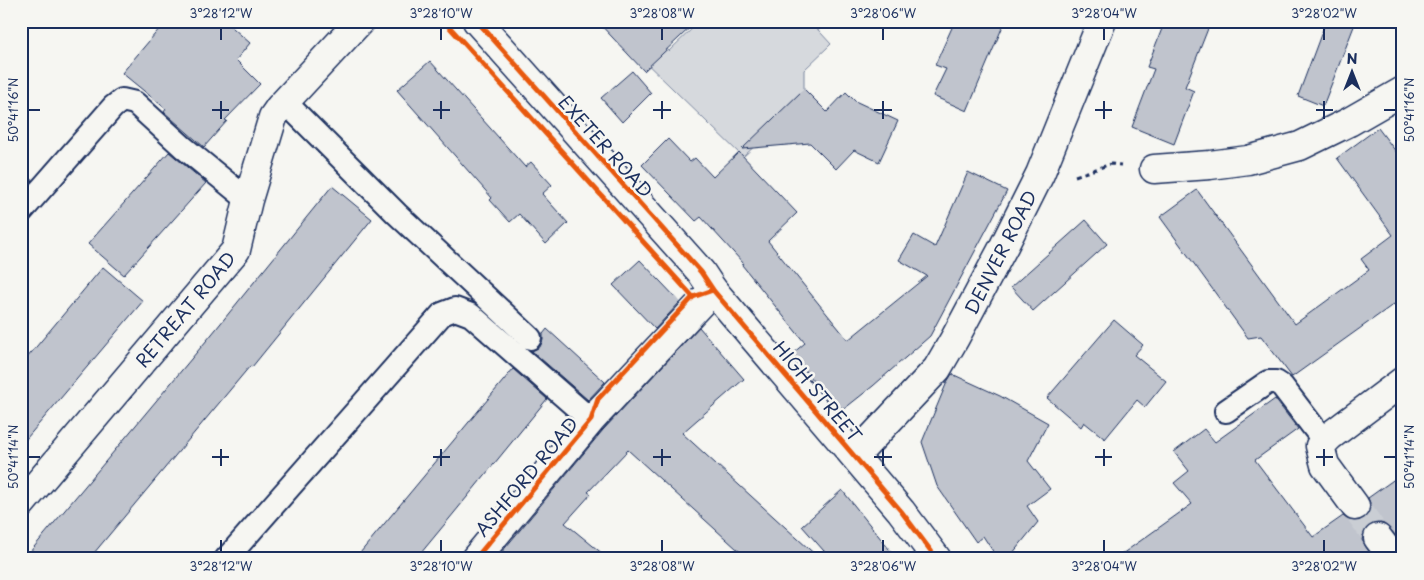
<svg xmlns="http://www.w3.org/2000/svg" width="1424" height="580" font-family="'Playpen Sans',sans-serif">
	<rect width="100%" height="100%" fill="#f6f6f2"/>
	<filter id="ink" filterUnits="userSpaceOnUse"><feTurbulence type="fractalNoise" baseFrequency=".02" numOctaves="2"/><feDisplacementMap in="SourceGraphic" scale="10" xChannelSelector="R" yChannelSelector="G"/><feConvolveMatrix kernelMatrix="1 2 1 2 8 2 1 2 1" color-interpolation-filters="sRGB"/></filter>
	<g filter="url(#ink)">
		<polygon fill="#d6d9dd" stroke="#78849e" points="693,21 810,21 831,44 804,70 804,89 780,113 759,142 743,157 638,55 655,38 669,51 696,25"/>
		<g fill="#c0c4cd" stroke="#1b2f5e">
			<polygon points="166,21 225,21 250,43 236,60 260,84 225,120 227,121 204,147 164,112 166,109 122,73"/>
			<polygon points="597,21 697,21 644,71"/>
			<polygon points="955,21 1005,21 967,111 933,96 946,69 935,65"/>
			<polygon points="1165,21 1211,21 1185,87 1194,91 1174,144 1132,127 1154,69 1147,67"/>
			<polygon points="1326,21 1356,21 1323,106 1298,96"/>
			<polygon points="430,61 525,167 531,162 552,185 542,194 568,223 546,244 519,214 510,222 490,200 492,198 397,90"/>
			<polygon points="632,71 651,93 622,122 601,98"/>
			<polygon points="804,89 827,112 846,92 855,101 898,121 879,162 854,150 836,169 810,143 742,149"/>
			<polygon points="1378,128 1403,161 1403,316 1394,304 1292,377 1261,336 1248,338 1160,217 1197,190 1295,324 1369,270 1361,259 1393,235 1337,158"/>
			<polygon points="668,139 690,162 695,158 713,177 739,152 797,213 768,241 848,340 927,276 899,260 914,235 935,247 968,172 1007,191 930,336 873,386 844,409 831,404 792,354 805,343 742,265 744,264 701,217 696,221 642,165"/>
			<polygon points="169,152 206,183 124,275 88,244"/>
			<polygon points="332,186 372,219 252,367 250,366 89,559 24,559 212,334"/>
			<polygon points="1086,220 1107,244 1033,311 1011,287"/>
			<polygon points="640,260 680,302 655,329 613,285"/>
			<polygon points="103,267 143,301 21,445 21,365"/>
			<polygon points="1114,320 1143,345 1134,355 1166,381 1145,407 1137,400 1105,439 1084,422 1081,427 1047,398"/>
			<polygon points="699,327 744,379 682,433 820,559 748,559 628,450 588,492 591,494 565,523 609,559 496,559 603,430"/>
			<polygon points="547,329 605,382 588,400 532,351 540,347 543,340 543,334"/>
			<polygon points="513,369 547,399 454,513 416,559 355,559"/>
			<polygon points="952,374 1000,396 1048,423 1028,461 1050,489 1027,506 1038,522 1008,559 998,559 983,536 976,542 937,486 922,442 947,382"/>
			<polygon points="1275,399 1298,429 1255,460 1313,537 1343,516 1349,520 1356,522 1364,519 1369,512 1371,505 1368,498 1403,473 1403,541 1401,542 1390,529 1384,524 1376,522 1368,526 1364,532 1362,540 1366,547 1374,559 1115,559 1192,504 1174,483 1189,471 1174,452 1204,429 1215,442"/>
			<polygon points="842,490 897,559 831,559 802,526"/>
		</g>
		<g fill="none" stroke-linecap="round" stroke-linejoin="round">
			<polyline stroke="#caced4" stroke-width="28" stroke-dasharray="28 14" stroke-linecap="butt" points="1355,506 1378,538"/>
			<g stroke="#1b2f5e" stroke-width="26">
				<g id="lane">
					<polyline points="285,102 397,214 530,338"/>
					<polyline points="21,212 113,107 122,100 135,103 183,147 248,200"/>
					<polyline points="1226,411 1268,382 1276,382 1282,386 1324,441"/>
					<polyline points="226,559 442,314 455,309 471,315 591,420"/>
				</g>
			</g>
			<g stroke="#1b2f5e" stroke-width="31">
				<g id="street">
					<polyline points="1154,169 1210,165 1248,160 1300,146 1349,122 1403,91"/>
					<polyline points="855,456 937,369 955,338 1004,246 1040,174 1102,21"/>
					<polyline points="21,504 236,250 248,200 273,117 280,107 360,21"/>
					<polyline points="1355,506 1325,465 1320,446 1330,436 1403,381"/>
					<polyline points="1378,538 1394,559"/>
					<polyline points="475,559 591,420 713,290"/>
				</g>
			</g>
			<g stroke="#1b2f5e" stroke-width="31">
				<polyline id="secondary" points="477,21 701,272 713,290 901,511 937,559"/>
			</g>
			<polyline stroke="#1b2f5e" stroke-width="3" stroke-dasharray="5 4" stroke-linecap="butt" points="1075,176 1111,164 1121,165"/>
			<use href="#lane" stroke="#f6f6f2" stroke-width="22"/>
			<use href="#street" stroke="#f6f6f2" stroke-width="28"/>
			<use href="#secondary" stroke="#f6f6f2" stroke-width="28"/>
			<g stroke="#f6f6f2" stroke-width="8">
				<g id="cycleway">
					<polyline points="444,21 693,297"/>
					<polyline points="477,21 701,272 713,290 901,511 937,559"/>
					<polyline points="475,559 591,420 598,399 693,297 713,290"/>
				</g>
			</g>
			<use href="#cycleway" stroke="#e8590c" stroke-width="5"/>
		</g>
	</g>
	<path fill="none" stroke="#1b2f5e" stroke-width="2" d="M221,28v12M441,28v12M662,28v12M883,28v12M1104,28v12M1324,28v12M221,101v18M441,101v18M662,101v18M883,101v18M1104,101v18M1324,101v18M28,110h12M212,110h17M433,110h17M653,110h18M874,110h18M1095,110h17M1316,110h17M1384,110h12M221,449v17M441,449v17M662,449v17M883,449v17M1104,449v17M1324,449v17M28,457h12M212,457h17M433,457h17M653,457h18M874,457h18M1095,457h17M1316,457h17M1384,457h12M221,540v12M441,540v12M662,540v12M883,540v12M1104,540v12M1324,540v12"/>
	<g text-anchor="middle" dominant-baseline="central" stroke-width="5" stroke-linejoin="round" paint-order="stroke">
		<g font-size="18" fill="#1b2f5e" stroke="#f6f6f2">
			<text transform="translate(606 146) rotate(48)">EXETER ROAD</text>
			<text transform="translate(1000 252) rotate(-63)">DENVER ROAD</text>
			<text transform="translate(185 309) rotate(-50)">RETREAT ROAD</text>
			<text transform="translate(818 391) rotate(50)">HIGH STREET</text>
			<text transform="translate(526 476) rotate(-50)">ASHFORD ROAD</text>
		</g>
	</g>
	<rect width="1424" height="580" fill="none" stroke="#f6f6f2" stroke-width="55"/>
	<g transform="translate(1352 72)" stroke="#f6f6f2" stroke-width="4" paint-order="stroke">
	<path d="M0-4L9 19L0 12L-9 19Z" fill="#1b2f5e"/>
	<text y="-8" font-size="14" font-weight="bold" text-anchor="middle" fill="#1b2f5e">N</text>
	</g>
	<rect x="28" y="28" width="1368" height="524" fill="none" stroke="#1b2f5e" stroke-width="2"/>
	<g font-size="12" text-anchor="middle" fill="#1b2f5e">
		<text x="221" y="18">3°28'12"W</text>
		<text x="441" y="18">3°28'10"W</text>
		<text x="662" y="18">3°28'08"W</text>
		<text x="883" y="18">3°28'06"W</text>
		<text x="1104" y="18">3°28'04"W</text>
		<text x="1324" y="18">3°28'02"W</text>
		<text transform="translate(14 110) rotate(-90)" y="4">50°41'16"N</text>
		<text transform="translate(1410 110) rotate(-90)" y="4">50°41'16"N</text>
		<text transform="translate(14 457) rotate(-90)" y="4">50°41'14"N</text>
		<text transform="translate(1410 457) rotate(-90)" y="4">50°41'14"N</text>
		<text x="221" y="571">3°28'12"W</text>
		<text x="441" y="571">3°28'10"W</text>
		<text x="662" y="571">3°28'08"W</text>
		<text x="883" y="571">3°28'06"W</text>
		<text x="1104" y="571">3°28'04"W</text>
		<text x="1324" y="571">3°28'02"W</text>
	</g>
</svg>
